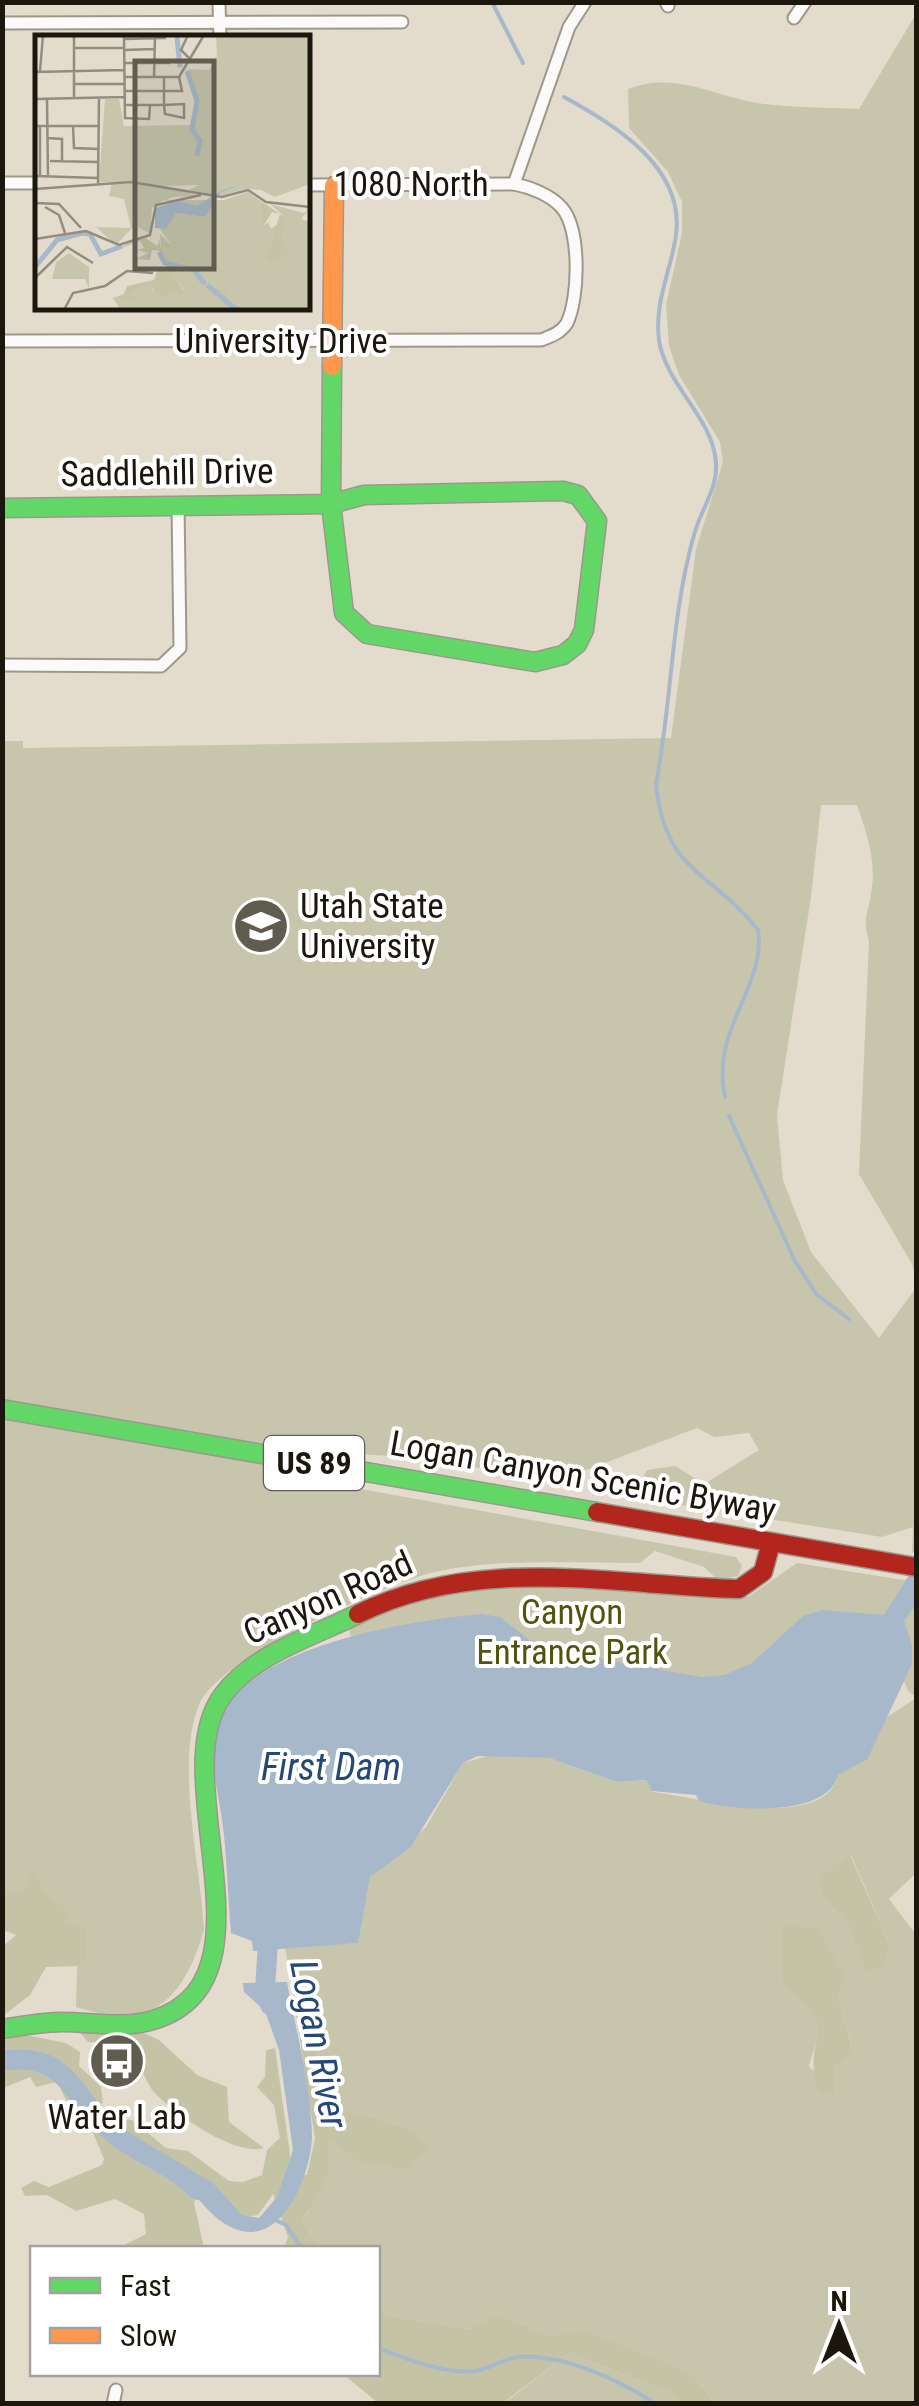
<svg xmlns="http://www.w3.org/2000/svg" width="919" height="2406" font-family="'Roboto Condensed',sans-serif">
	<rect width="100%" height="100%" fill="#e3dccd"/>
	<g fill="#c7c6ad" fill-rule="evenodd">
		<path d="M916,14v1267l-4,-17 -53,-90 10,-233c-7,-21 -1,-27 2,-47 6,-31 -4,-60 -14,-89h-36l-10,92 -34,218 6,65 28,72 68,86 37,-50v265l-4,-1 1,-25 -31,10 -251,-40 16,-27 28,-4 29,18 55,-34 -10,-17 -35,4 -17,-9 -137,52 -153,-23 -68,-4 -11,30 408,74 6,9 -4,10 -20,4 -14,-13 -49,-16 -15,12c-61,0 -146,-5 -205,9 -51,12 -214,85 -235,131 -26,57 1,164 4,227 -21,71 -52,101 -128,77l1,-41 10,-7 -22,-35 4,-9 -66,-23v-1151h20v7l648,-10 25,-189 27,-87 -3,-20 -41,-67 -10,-29 -3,-41 16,-72v-31l-14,-30 -39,-44 -1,-39c46,-18 84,6 129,14 33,5 69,4 102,6z"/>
		<polygon points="797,1563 916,1582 916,1697 908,1691 902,1676 729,1686 353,1640 347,1626 433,1592 474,1586 538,1585 748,1597"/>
		<path d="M916,1698v175l-27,26 25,33 2,-3v474h-202l-21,-29 -105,-41 -41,2 -50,-21 -28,15 -91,-15v-66h-58l-18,-27 6,-9 21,-75 82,-8 -70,-21 -46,-102 -10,-59 72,-4 13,-66 56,-50 37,-64 28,-8 58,3 68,24 29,-2 7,12c38,4 172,42 185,-17l29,-15 17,-41zM851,1855l38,88 -23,27 -18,-45 -26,-28zM838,1995l14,53 -16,18 -2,29 -25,-29 11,-38 -7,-22z"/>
		<polygon points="569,2353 670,2392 679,2403 503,2404"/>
	</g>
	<g fill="#c4c3a6">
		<polygon points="850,1855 889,1943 882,1968 866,1971 848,1925 822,1897 820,1877"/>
		<polygon points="32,1868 44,1890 70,1914 65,1924 86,1929 87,1959 77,1966 46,1967 30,1995 3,2016 3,1946 16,1935 3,1930 3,1892 24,1892"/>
		<path d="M782,1925l35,3 29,48 -8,19 14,54 -16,17 -2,29 -15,-1c-21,-60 29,-63 -36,-110z"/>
		<polygon points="295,2006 341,2108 411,2129 430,2147 409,2170 358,2161 329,2138 328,2178 302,2221 320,2248 284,2248 288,2237 273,2194 258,2215 241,2218 200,2184 194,2203 204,2248 118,2248 146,2234 144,2214 115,2199 76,2211 47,2195 25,2196 21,2188 34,2181 49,2187 102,2165 104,2159 91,2128 113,2119 132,2120 166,2148 188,2151 229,2181 243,2182 262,2175 267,2150 280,2138 274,2105 257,2087 265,2077 266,2050 275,2048 293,2176 307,2175 315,2139"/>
		<path d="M78,2030l64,2 17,8 38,35 30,12 2,35 35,26c-28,9 -90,-34 -110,-56 -8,-9 -17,-35 -26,-48l-40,-2z"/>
		<polygon points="26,2035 66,2043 80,2052 79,2066 101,2087 103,2103 79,2116 71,2110 57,2082 36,2087 30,2077 3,2088 3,2039"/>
		<polygon points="378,2314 469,2329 497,2314 547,2335 588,2332 693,2374 714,2403 679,2403 670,2392 569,2353 503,2403 378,2403 343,2374 378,2374"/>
	</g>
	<g fill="#a8b8cb">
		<path d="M916,1564v41l-12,16 8,24v19l-45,96 -29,15c-10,43 -106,36 -139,26l-3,-6 -44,-4 -6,-11 -29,2 -68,-24 -71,-2 -15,7 -53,85 -40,29 -12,66 -105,8 -1,-10 -21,-8c-3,-36 -4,-72 -8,-107 -4,-33 -16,-66 -6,-99 25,-82 192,-106 264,-113l19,3 40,31 162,29 23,-2 27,-12 51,-47 20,-6 61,5z"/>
		<path d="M287,1982c9,49 24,103 25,153 0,36 -28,113 -77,94 -31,-13 -47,-47 -67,-72l45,26 29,32 17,3 18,-21 16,-47 -14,-100 -14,-39 -21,-19 -1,-9z"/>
	</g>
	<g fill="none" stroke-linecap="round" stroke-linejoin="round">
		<g stroke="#a8b8cb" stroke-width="4">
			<polyline points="492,2 523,63"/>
			<path d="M564,97c51,28 121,70 112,138 -5,36 -22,67 -17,105 7,46 54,77 57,123 2,26 -16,48 -22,72 -23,80 -22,167 -38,249 9,90 55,86 102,146 8,59 -48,98 -33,167"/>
			<polyline points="729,1116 794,1259 816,1294 849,1319"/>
			<polyline points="275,2220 286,2225 301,2248"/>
			<path d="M378,2348c28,11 66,26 97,23 15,-2 29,-13 44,-14 45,-3 100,23 137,47"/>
		</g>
		<g stroke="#a8b8cb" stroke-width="20">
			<polyline points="269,1926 265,1990 270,2005"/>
			<path d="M2,2061c67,-11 69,37 111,72 27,22 60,32 85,57"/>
		</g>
		<g stroke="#9d988c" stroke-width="15">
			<g id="street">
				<polyline points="219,2 220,38"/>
				<polyline points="666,2 668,6"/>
				<polyline points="794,18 805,2"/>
				<polyline points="2,23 402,22"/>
				<polyline points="2,183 38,183"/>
				<polyline points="514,184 569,27 585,2"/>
				<path d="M2,341l539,-1c10,-4 20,-7 26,-17 12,-25 14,-93 -5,-115 -11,-13 -32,-21 -48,-24l-206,1"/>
				<polyline points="2,665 161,666 180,648 178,504"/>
				<polyline points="113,2404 116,2390"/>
			</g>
		</g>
		<g stroke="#9d988c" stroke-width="21">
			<g id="fast">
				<polyline points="2,508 331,504 364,495 563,491 578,495 597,521 584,630 577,644 563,655 535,662 367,634 344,613 331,504 332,366"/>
				<polyline points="2,1409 597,1512"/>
				<path d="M2,2029c20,-3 40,-7 60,-7 30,0 63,7 91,-2 130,-39 9,-244 70,-325 30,-41 91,-59 135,-81"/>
			</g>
		</g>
		<g stroke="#9d988c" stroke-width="21">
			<polyline id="slow" points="332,366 334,186"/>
		</g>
		<g stroke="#9d988c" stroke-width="21">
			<g id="jam">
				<polyline points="597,1512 916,1567"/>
				<path d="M358,1614c121,-60 252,-29 381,-25l24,-17 8,-29"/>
			</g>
		</g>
		<use href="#street" stroke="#fbfaf8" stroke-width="11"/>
		<use href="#fast" stroke="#63d668" stroke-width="18"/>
		<use href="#slow" stroke="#ff974d" stroke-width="18"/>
		<use href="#jam" stroke="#b3261e" stroke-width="18"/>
	</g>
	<defs>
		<g id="university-disc" transform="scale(2.875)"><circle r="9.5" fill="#615c50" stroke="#fff"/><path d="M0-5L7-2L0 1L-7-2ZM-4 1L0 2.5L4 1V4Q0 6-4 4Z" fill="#fff"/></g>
		<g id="bus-disc" transform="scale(2.875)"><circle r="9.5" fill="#615c50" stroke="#fff"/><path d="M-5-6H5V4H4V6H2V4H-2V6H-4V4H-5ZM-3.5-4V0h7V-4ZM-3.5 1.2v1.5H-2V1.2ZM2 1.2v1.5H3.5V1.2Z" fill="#fff"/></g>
	</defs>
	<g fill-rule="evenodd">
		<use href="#university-disc" x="261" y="926"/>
		<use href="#bus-disc" x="117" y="2061"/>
	</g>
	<g text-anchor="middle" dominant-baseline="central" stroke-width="8" stroke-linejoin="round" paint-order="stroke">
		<rect fill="#fff" stroke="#5f5d56" stroke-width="2.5" x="264" y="1436" width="100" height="54" rx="8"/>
		<g font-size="32" font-weight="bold" fill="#1b170d">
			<text x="314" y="1463">US 89</text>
		</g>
		<g font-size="35" fill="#1b170d" stroke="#fff">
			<text x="411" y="184">1080 North</text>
			<text x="281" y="341">University Drive</text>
			<text transform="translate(167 473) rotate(-1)">Saddlehill Drive</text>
			<text transform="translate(583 1477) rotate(10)">Logan Canyon Scenic Byway</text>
			<text transform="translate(328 1598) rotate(-24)">Canyon Road</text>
		</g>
		<g font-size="35" fill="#1b170d" stroke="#fff" text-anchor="start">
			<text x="300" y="906">Utah State<tspan x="300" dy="40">University</tspan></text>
			<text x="117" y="2117" text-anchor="middle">Water Lab</text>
		</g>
		<g font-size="35" fill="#50540f" stroke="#fff">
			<text x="572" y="1612">Canyon<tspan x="572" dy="40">Entrance Park</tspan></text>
		</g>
		<g font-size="38" font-style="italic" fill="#254976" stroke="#fff">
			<text x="331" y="1767">First Dam</text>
			<text transform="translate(319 2044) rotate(79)">Logan River</text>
		</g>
	</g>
	<g transform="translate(35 35)">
		<rect width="275" height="275" fill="#e3dccd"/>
		<path d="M181,0h94v149l-35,13 -14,-7 -16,-1 -23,7 -33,-6 10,-5 -34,1 34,10 -26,1 -7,3h58l24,-8 14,10v25l6,-5 3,7 15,-11 -16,-14 34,9 6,-5 -9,11 9,3v88h-63l-20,-11v-10l-16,-2 -16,-21 -29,-6 -3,-15 9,1 -12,-17 16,-16 29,4 5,-16 -12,6 -34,-7 -12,8 -2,26 -15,-9 -19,20 -20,-18 35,1 -7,-29 -15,-3 3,-14h-13l6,-83h14l5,27 68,-1 5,-24 -8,-32 20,1 8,-13zM34,218l20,14v22l-4,-10h-33l4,-17zM149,229l56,46h-119l-8,-12 37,-13 4,6h32l-14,-14z" fill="#c7c6ad"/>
		<path d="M227,167l24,16 -4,20 7,12 -11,12 -12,-1 14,-47 -8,-2 -10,16zM125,199l12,12 -9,1 3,13 29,6 16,21 16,2v10l20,11 -25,-6 -2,-11 -22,-12 -14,-17 -12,13 15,16 -28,3 -9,-11 -21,8 8,8 -15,-2 5,-13 27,-6 4,-11h10l-9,-18 -7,-1 -2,10 -14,-1 12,-6 -11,-3 7,-2 -4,-7 -28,11 30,-16 16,10 1,-8 2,11z" fill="#c4c3a6"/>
		<path d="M212,148l-26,9 -16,25 -29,-4 -10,16 -11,-1v-20l23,-7 19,5 25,-16z" fill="#a8b8cb"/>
		<path fill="none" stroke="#a8b8cb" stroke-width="5" d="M142,2l3,30M152,36l10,30 -5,28 8,12 -3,15M124,217l6,11 29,7 11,14M0,232l22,-27 25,-7 8,1 11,20 21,-8M172,250l30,25"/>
		<path fill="none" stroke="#938d80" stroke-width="2.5" d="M39,0v63M89,0l1,83 24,1 1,-14M153,0l-7,15 12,12M89,4l42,-1M39,13h50M89,15l31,-1M89,28h46M5,36l3,-36M0,37l89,-2M89,42h55M119,42l1,-40M144,42l25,-42M39,49h50M89,56h58l-3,-14M0,64l89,-2M12,64l1,78M89,70h40l20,-1v14l-19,-4 -1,-9v-28M0,91h63M5,91v50M38,91l1,22 25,1M12,103l15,1v23M15,126l48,1M0,141l63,2M63,148l1,-85M0,154l96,-7 91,15 26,-7 18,12 44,5M0,168l24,1 22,24M10,172l14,8 6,18M0,204l51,-8 33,14 31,-10 6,-30 45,-10M0,243l32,-31 26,16M29,275l9,-17 32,-7 22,-15 26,2"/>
		<path fill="#615c50" fill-opacity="0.15" stroke="#615c50" stroke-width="5" d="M100,26h79v208h-79z"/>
		<rect width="275" height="275" fill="none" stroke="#1b170d" stroke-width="5"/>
	</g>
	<rect width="919" height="2406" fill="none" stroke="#1b170d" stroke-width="10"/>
	<rect x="30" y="2246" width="350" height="130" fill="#ffffff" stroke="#a4a29e" stroke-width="2.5"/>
	<rect x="50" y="2278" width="50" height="15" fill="#63d668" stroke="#a4a29e" stroke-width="2.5"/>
	<text x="120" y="2296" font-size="30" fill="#1b170d">Fast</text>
	<rect x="50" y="2328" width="50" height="15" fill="#ff974d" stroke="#a4a29e" stroke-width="2.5"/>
	<text x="120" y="2346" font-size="30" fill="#1b170d">Slow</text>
	<g transform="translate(839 2326)" stroke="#ffffff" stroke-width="8" paint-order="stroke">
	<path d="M0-8L18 38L0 25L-18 38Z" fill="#1b170d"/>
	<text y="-15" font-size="28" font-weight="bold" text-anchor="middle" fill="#1b170d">N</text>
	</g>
</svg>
